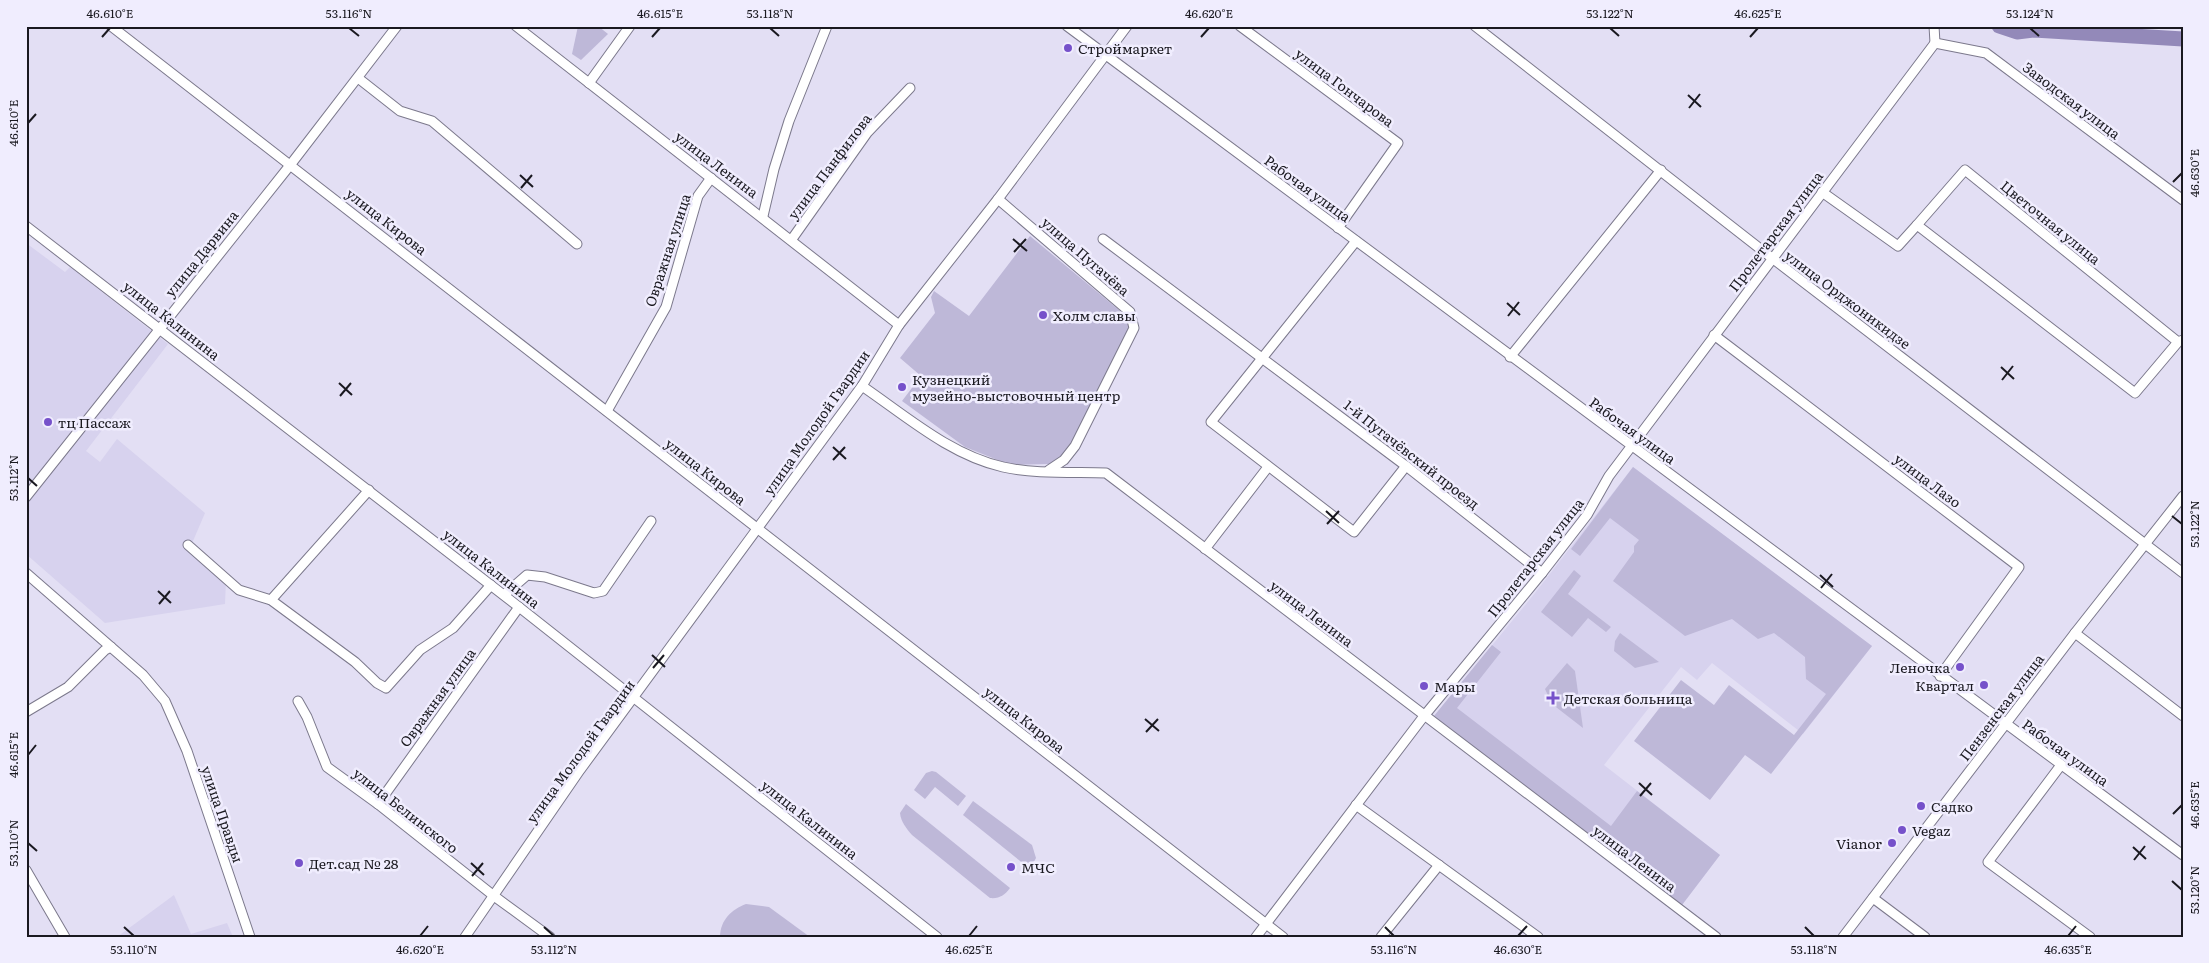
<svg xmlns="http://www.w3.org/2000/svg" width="2209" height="963" font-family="Literata,serif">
	<rect width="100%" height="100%" fill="#e3dff4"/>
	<g fill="#d7d2ee">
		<polygon points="26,243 65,272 70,267 168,344 86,451 100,462 117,439 205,513 190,548 226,580 225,604 105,623 26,554"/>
		<polygon points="1633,467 1872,646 1803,734 1712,663 1697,680 1681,667 1604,765 1720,855 1682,905 1434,716 1535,593"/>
		<polygon points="174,895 191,934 227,923 233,937 117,937"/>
	</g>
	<g fill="#beb8d8">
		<polygon points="578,26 598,26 608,34 581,60 572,54"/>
		<polygon points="1030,236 1125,315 1129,328 1073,440 1060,457 1049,464 1010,465 965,447 902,401 921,376 900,358 935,313 931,297 934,291 969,316"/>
		<polygon points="1633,467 1872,646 1771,774 1745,755 1710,800 1634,741 1681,680 1714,705 1729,685 1794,735 1826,694 1806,679 1805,657 1774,633 1758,639 1732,619 1685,636 1613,581 1634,552 1634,546 1639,540 1610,518 1580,556 1571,549"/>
		<polygon points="1574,570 1581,576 1568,594 1611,627 1606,632 1588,618 1572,637 1541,612"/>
		<polygon points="1620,633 1659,662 1635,668 1614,651 1615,641"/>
		<polygon points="1492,645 1501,652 1457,708 1611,826 1637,791 1720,855 1682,905 1434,716"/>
		<polygon points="1567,663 1575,671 1583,728 1552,704 1545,689"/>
		<polygon points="932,771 936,772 966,796 958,806 935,787 925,799 914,790 926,773"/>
		<polygon points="973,801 1032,845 1036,858 1030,869 963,815"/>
		<path d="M906,804l104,84c-5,7 -11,11 -20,10l-78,-63c-6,-7 -11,-13 -12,-22z"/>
		<path d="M746,904l23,3 41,30h-90c0,-17 12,-28 26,-33z"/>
	</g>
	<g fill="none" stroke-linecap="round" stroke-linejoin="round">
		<polyline stroke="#9389b9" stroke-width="15" points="1999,26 2017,32 2034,30 2183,39"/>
		<g stroke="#7c798c" stroke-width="11">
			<g id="minor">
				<polyline points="111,26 1283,937"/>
				<polyline points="516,26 899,325"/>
				<polyline points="1067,26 2183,855"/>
				<polyline points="1240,26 1398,143 1338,228"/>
				<polyline points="1475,26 1772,258 2183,573"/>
				<polyline points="1934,26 1935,43"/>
				<polyline points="1935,43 1986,53 2183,200"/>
				<polyline points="358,78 400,111 432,121 577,244"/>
				<polyline points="589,83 630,26"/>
				<polyline points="1822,192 1898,246 1917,225"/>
				<polyline points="998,199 1130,312 1134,328 1075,446 1064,460 1049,470"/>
				<polyline points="763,216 774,169 789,121 827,26"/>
				<polyline points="26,226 519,607 937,937"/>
				<polyline points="792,239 867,133 910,88"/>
				<polyline points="1103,239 1406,466 1542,573"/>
				<polyline points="1356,241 1211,422 1354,532 1406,466"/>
				<polyline points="1714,335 2019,567 1940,676"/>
				<polyline points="2178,342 1965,170 1917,225 2135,393 2178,342 2183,340"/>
				<polyline points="1510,357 1661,170"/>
				<path d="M862,386c44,30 88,69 141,81 30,7 71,5 103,6l610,464"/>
				<polyline points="607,411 666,307 698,196 711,178"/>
				<polyline points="26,497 291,164 397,26"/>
				<polyline points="188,545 239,590 271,600 355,662 377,683 386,688 420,650 453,628 491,585"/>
				<polyline points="1205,549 1268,467"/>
				<polyline points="26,573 143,675 165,701 187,751 250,937"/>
				<polyline points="504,595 527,575 545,577 594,593 603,591 651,521"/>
				<polyline points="271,600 369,490"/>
				<polyline points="2075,633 2183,716"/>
				<polyline points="298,701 307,717 327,767 378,804 494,896 550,937"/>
				<polyline points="26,712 68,687 105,650 111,647"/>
				<polyline points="2061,765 1988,862 2090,937"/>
				<polyline points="378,804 519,607"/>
				<polyline points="1356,805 1538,937"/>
				<polyline points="26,870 65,937"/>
				<polyline points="1873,898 1925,937"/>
				<polyline points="465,937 580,770 862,386 899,325 998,199 1127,26"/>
				<polyline points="1256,937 1424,716 1542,573 1587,515 1609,476 1935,43"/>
				<polyline points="1381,937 1439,865"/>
				<polyline points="1843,937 2075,633 2183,496"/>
			</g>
		</g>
		<use href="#minor" stroke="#fff" stroke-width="9"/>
	</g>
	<path fill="none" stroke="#1a1920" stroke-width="2" d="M349,28l10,8M770,28l9,8M1610,28l9,8M2030,28l9,8M102,37l8,-9M652,37l8,-9M1201,37l8,-9M1750,37l8,-9M1688,95l13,12M1689,108l11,-14M28,123l8,-9M520,175l13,12M2173,182l9,-9M521,188l11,-13M1013,239l14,12M1014,252l12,-13M1507,303l13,12M1508,316l11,-14M2001,367l13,12M2002,380l11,-14M339,383l13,12M340,396l11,-13M833,447l13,12M833,460l12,-13M28,478l9,8M1326,511l13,12M2172,516l10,8M1327,524l12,-13M1820,575l13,12M1821,588l11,-14M158,591l13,12M159,604l11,-13M652,655l13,12M653,668l11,-13M1145,719l14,12M1146,732l12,-13M28,755l8,-10M1639,783l13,12M1640,796l11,-13M2173,814l9,-9M28,843l9,8M2133,847l13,12M2134,860l11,-14M471,863l13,12M472,876l11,-13M2172,881l10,9M124,927l10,9M544,927l10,9M1385,927l9,9M1805,927l9,9M420,936l8,-10M969,936l8,-10M1518,936l9,-10M2068,936l8,-10"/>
	<g fill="#7651ca" stroke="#f0edfe" stroke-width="2">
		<circle cx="1068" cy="48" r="5"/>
		<circle cx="1043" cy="315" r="5"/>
		<circle cx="902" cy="387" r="5"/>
		<circle cx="48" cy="422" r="5"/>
		<circle cx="1960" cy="667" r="5"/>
		<circle cx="1984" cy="685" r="5"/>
		<circle cx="1424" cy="686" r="5"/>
		<path d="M1550.5 690.5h5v5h5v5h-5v5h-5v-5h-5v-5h5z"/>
		<circle cx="1921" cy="806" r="5"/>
		<circle cx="1902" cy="830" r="5"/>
		<circle cx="1892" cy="843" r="5"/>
		<circle cx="299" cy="863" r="5"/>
		<circle cx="1011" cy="867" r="5"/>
	</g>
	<g text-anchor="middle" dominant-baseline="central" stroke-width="5" stroke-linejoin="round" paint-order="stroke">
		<g font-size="14" fill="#1a1920" stroke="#f0edfe" text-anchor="start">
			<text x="1078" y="48">Строймаркет</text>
			<text x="1053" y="315">Холм славы</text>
			<text x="912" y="379">Кузнецкий<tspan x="912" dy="16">музейно-выстовочный центр</tspan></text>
			<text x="58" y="422">тц Пассаж</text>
			<text x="1950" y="667" text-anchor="end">Леночка</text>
			<text x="1974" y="685" text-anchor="end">Квартал</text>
			<text x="1434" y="686">Мары</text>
			<text x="1564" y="698">Детская больница</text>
			<text x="1931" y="806">Садко</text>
			<text x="1912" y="830">Vegaz</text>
			<text x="1882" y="843" text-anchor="end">Vianor</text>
			<text x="309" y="863">Дет.сад № 28</text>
			<text x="1021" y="867">МЧС</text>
		</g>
		<g font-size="14" fill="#1a1920" stroke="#f0edfe">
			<text transform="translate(1345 87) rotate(37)">улица Гончарова</text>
			<text transform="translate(2072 100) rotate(37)">Заводская улица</text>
			<text transform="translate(717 164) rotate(37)">улица Ленина</text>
			<text transform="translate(829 166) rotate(-53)">улица Панфилова</text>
			<text transform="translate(1308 188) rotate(36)">Рабочая улица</text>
			<text transform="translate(387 221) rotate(38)">улица Кирова</text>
			<text transform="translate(2051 222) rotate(39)">Цветочная улица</text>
			<text transform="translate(1775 231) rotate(-53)">Пролетарская улица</text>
			<text transform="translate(667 250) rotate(-72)">Овражная улица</text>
			<text transform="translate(201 253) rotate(-51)">улица Дарвина</text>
			<text transform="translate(1086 256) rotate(41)">улица Пугачёва</text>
			<text transform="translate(1848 299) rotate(37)">улица Орджоникидзе</text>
			<text transform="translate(172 320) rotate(38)">улица Калинина</text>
			<text transform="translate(816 422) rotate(-55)">улица Молодой Гвардии</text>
			<text transform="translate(1633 430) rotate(36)">Рабочая улица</text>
			<text transform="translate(1412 454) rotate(38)">1-й Пугачёвский проезд</text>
			<text transform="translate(706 471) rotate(38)">улица Кирова</text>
			<text transform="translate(1928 480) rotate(37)">улица Лазо</text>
			<text transform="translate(1535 557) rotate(-52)">Пролетарская улица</text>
			<text transform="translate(492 568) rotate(38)">улица Калинина</text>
			<text transform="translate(1312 613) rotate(37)">улица Ленина</text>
			<text transform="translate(437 697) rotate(-54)">Овражная улица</text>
			<text transform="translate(2001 707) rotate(-53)">Пензенская улица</text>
			<text transform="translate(1025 719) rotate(38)">улица Кирова</text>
			<text transform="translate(580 751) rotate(-54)">улица Молодой Гвардии</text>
			<text transform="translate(2066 752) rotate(36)">Рабочая улица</text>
			<text transform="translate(406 810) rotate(38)">улица Белинского</text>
			<text transform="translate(223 814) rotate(71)">улица Правды</text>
			<text transform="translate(810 819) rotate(38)">улица Калинина</text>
			<text transform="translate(1635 858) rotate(37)">улица Ленина</text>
		</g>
	</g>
	<rect width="2209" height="963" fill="none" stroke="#f0edfe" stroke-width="55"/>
	<rect x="28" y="28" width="2154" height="908" fill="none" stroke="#1a1920" stroke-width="2"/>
	<g font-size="12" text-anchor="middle" fill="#1a1920">
		<text x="110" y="18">46.610°E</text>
		<text x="349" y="18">53.116°N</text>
		<text x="660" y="18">46.615°E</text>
		<text x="770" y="18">53.118°N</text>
		<text x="1209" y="18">46.620°E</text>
		<text x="1610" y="18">53.122°N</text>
		<text x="1758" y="18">46.625°E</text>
		<text x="2030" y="18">53.124°N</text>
		<text transform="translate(14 123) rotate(-90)" y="4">46.610°E</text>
		<text transform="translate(2195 173) rotate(-90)" y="4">46.630°E</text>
		<text transform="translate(14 478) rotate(-90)" y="4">53.112°N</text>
		<text transform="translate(2195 524) rotate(-90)" y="4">53.122°N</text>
		<text transform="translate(14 755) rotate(-90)" y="4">46.615°E</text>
		<text transform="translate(2195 805) rotate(-90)" y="4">46.635°E</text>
		<text transform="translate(14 843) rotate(-90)" y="4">53.110°N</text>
		<text transform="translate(2195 890) rotate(-90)" y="4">53.120°N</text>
		<text x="134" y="954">53.110°N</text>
		<text x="420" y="954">46.620°E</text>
		<text x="554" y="954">53.112°N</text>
		<text x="969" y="954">46.625°E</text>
		<text x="1394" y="954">53.116°N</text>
		<text x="1518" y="954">46.630°E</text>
		<text x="1814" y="954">53.118°N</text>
		<text x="2068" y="954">46.635°E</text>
	</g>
</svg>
